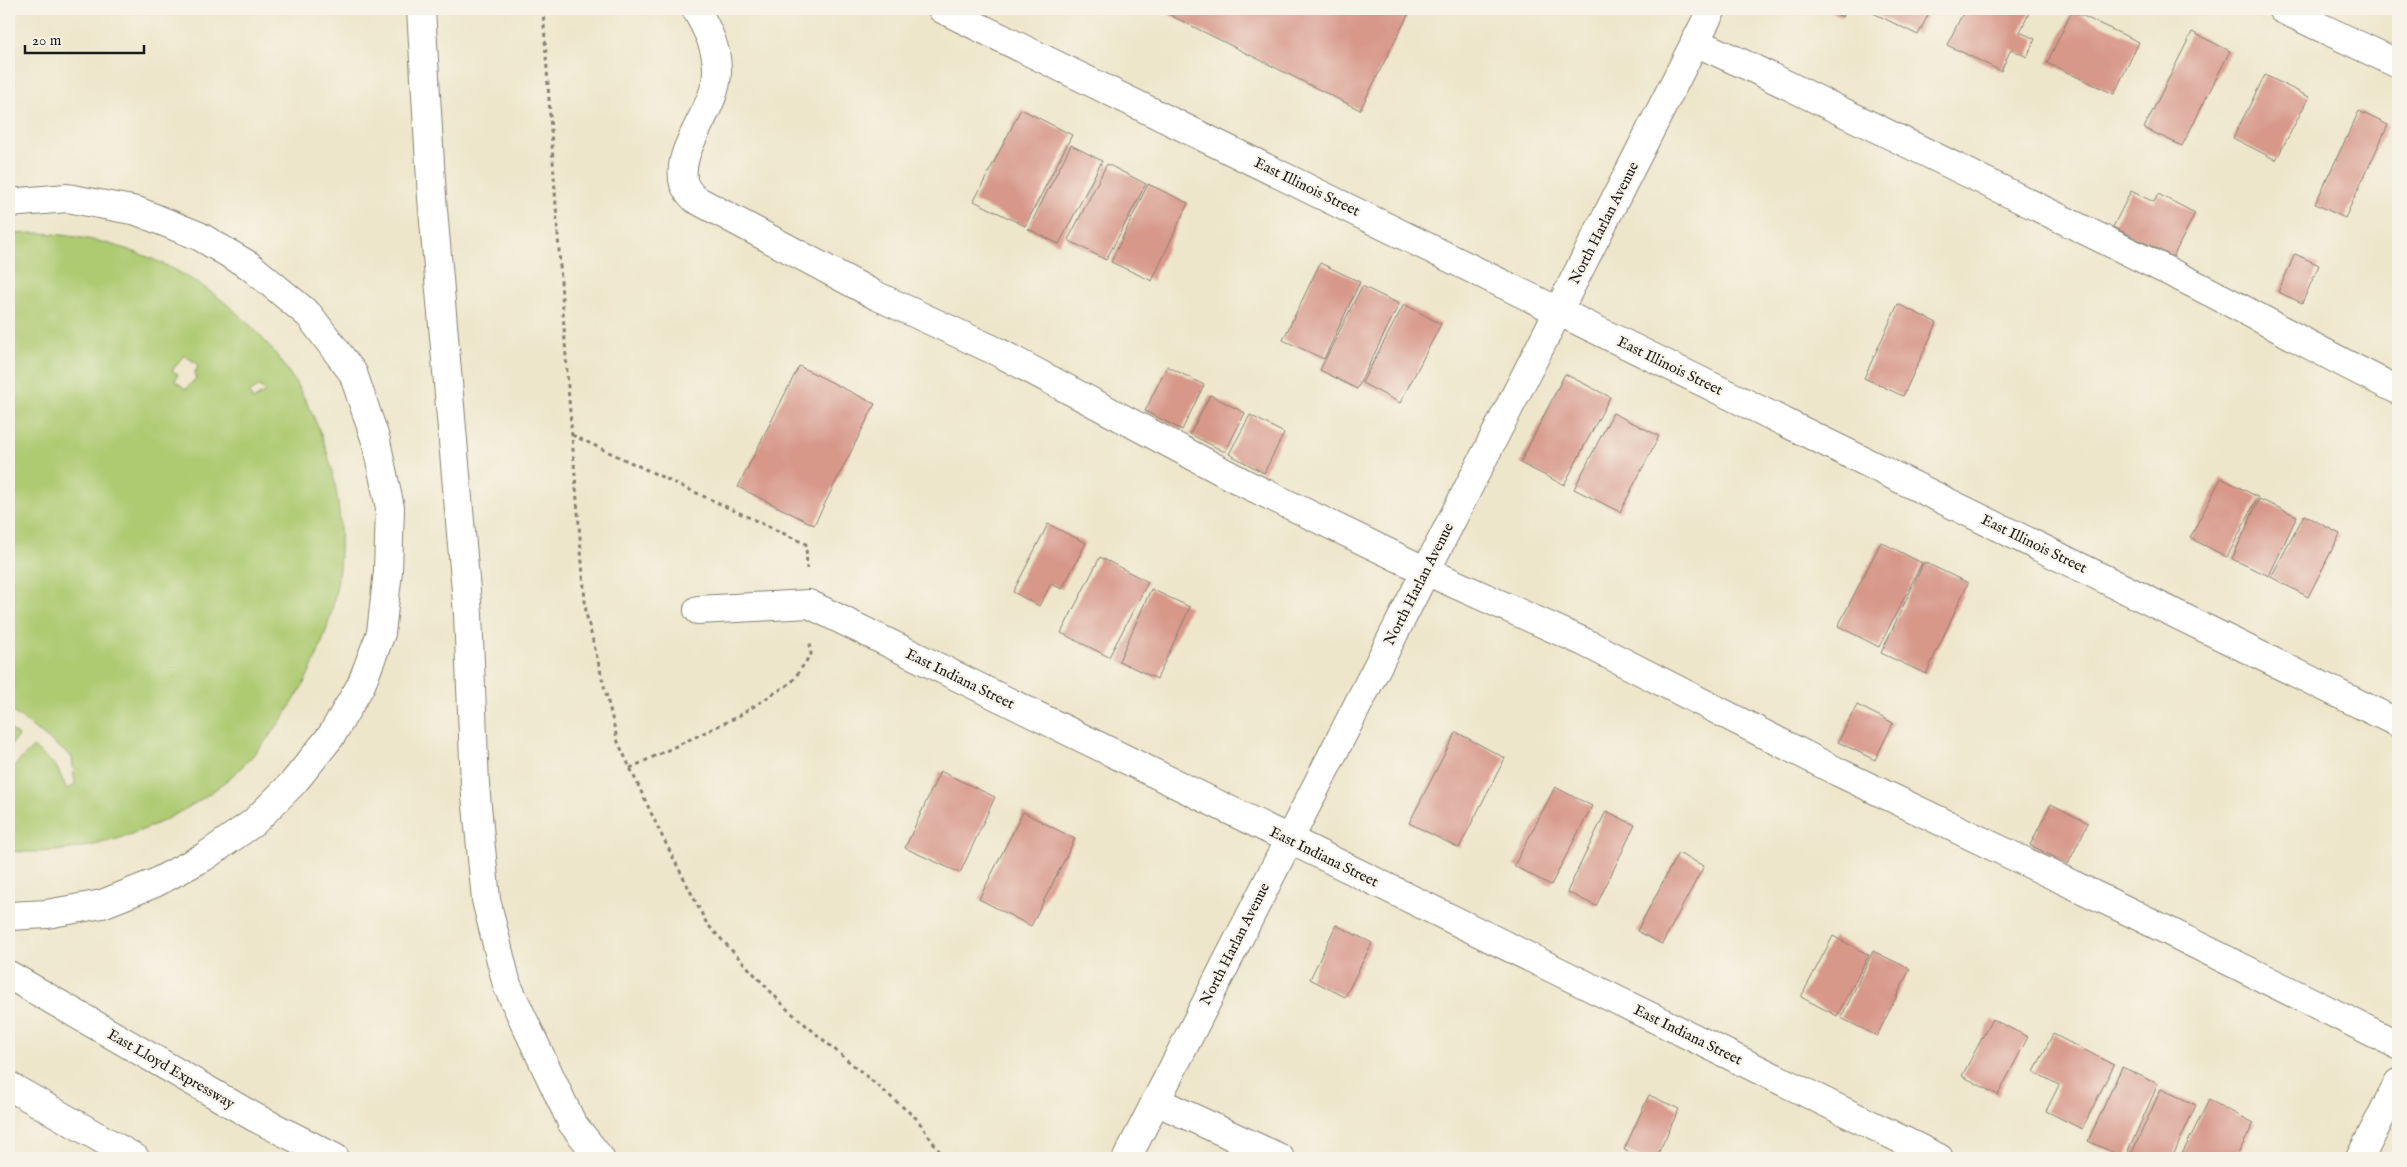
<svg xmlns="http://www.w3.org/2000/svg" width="2407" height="1167" font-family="'IM FELL English',serif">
	<rect width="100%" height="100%" fill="#f7f3e8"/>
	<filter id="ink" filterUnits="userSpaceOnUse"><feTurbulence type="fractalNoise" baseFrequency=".02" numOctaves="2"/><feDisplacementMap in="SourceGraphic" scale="10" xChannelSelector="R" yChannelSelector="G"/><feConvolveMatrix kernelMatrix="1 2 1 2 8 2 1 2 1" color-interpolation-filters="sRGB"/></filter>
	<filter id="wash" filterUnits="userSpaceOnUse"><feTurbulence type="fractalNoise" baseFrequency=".0096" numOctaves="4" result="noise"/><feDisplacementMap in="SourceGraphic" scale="20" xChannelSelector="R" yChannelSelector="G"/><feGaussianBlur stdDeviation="1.12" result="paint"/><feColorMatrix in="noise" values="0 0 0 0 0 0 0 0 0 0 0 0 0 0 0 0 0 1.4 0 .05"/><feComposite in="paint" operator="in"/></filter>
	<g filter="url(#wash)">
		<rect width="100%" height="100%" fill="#eee6ca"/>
		<g fill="#aecb72" stroke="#657447" fill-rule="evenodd">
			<path d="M38,233c236,11 381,260 257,466 -30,49 -64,85 -115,113 -51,29 -113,44 -171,39v-80l24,-24 23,19 11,23 8,-4 -3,-28 -63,-48v-475zM184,355l13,9 1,3 -3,5 1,6 -10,11 -11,-8 3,-7 -6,-3zM260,386l5,6 -12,8 -4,-7z"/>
			<polygon points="9,728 18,736 9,748"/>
		</g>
		<g id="blocks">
			<g fill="#d79789">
				<polygon points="1158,9 1411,9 1360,110"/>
				<polygon points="1827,9 1846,9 1842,17"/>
				<polygon points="1865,9 1931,9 1918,35"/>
				<polygon points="1965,9 2031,9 2020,32 2035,39 2027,57 2011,49 2001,71 1947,45"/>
				<polygon points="2072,11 2139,42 2114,94 2047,63"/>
				<polygon points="2192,32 2230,51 2182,146 2144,128"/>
				<polygon points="2265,75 2309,97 2276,160 2233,138"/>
				<polygon points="1021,109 1072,135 1025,226 974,201"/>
				<polygon points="2359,111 2388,125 2345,218 2315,204"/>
				<polygon points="1071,145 1102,161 1059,244 1028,229"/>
				<polygon points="1107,164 1146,184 1106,260 1068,240"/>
				<polygon points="1148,184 1188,203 1152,281 1111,262"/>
				<polygon points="2131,191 2154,202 2158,194 2195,213 2173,257 2113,227"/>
				<polygon points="2295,254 2319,265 2302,303 2278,292"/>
				<polygon points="1320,263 1360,282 1324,359 1283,340"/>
				<polygon points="1362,286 1399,304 1357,389 1320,370"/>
				<polygon points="1404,304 1441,324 1400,403 1362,383"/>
				<polygon points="1898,304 1937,323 1903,396 1864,378"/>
				<polygon points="799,366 875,404 814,525 738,487"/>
				<polygon points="1167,366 1204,385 1182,430 1145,411"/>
				<polygon points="1565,374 1610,397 1564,485 1520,463"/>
				<polygon points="1210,395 1245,413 1225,452 1190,434"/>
				<polygon points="1613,413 1659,436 1620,512 1574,489"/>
				<polygon points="1250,415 1284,433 1264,473 1229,454"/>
				<polygon points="2221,478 2258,497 2227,557 2190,538"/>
				<polygon points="2259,499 2297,516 2269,576 2232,559"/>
				<polygon points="2304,515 2340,534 2308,597 2271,577"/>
				<polygon points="1048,524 1086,543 1062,589 1051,584 1039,606 1013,592"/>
				<polygon points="1881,542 1922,563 1879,647 1838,626"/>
				<polygon points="1100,557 1148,582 1109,657 1061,633"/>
				<polygon points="1924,562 1968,583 1926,674 1881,653"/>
				<polygon points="1151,589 1190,607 1157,679 1119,661"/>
				<polygon points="1857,705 1893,723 1875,760 1838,742"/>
				<polygon points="1456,732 1505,758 1459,848 1409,823"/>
				<polygon points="940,771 995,797 960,873 905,848"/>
				<polygon points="1555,787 1592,806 1551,885 1514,866"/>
				<polygon points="2051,804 2088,823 2068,864 2030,845"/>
				<polygon points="1606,811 1635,825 1596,906 1567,892"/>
				<polygon points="1023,812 1075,839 1031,926 979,899"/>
				<polygon points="1678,853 1704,866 1662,944 1637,931"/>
				<polygon points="1336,925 1372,943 1345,997 1310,979"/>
				<polygon points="1833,936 1869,955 1837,1016 1801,997"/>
				<polygon points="1873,951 1910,969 1877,1036 1841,1018"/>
				<polygon points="1992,1019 2028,1037 1998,1095 1962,1076"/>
				<polygon points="2053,1034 2114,1065 2082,1129 2046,1111 2059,1085 2034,1072"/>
				<polygon points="2122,1067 2158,1084 2125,1158 2088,1141"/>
				<polygon points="2161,1089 2196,1105 2172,1158 2138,1158 2131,1155"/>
				<polygon points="1649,1095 1679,1109 1656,1158 1642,1158 1624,1150"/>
				<polygon points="2209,1100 2254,1123 2236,1158 2180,1158"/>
				<polygon points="1772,1153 1783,1158 1770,1158"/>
			</g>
		</g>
	</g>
	<g filter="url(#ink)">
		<use href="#blocks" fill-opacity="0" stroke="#858173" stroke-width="1"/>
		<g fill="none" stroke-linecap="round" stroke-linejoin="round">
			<g stroke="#858173" stroke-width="30">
				<g id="minor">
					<path d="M696,9c11,20 21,38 21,61 1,39 -43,78 -33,114 2,5 7,11 11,15l180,96 123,57 246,131 182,88 158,71 254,130 294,141 266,132"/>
					<polyline points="942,9 2398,723"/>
					<polyline points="2282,9 2398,64"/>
					<path d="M1695,42l53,24c144,70 289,140 432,211 74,36 144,78 218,113"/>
					<polyline points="698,610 809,604 1939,1158"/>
					<polyline points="1156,1101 1280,1158"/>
					<polyline points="1127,1158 1712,9"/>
					<polyline points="2360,1158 2398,1083"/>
				</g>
			</g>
			<g stroke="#858173" stroke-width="30">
				<g id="highway">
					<polyline points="421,9 432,198 468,614 475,785 486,900 507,985 572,1123 600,1158"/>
					<polyline points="9,203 67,198 137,211 199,236 250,266 309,315 353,373 376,441 390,508 388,571 381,633 361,685 331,736 294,782 253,823 204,857 155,883 102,904 47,914 9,916"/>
					<polyline points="9,975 254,1117 335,1158"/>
					<polyline points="9,1086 135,1158"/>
				</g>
			</g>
			<g stroke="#858173" stroke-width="3" stroke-dasharray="4 4" stroke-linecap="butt">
				<polyline points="543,9 568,387 586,613 618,742 660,832 707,924 788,1010 917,1119 944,1158"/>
				<polyline points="572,435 806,544 807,569"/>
				<polyline points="630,768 737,717 792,682 811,654 810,642"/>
			</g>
			<use href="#minor" stroke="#fff" stroke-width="28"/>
			<use href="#highway" stroke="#fff" stroke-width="28"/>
		</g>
	</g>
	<g text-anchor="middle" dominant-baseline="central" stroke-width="4.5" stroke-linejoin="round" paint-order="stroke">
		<g font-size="15" fill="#1c1c1c" stroke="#f7f3e8">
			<text transform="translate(1307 187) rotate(26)">East Illinois Street</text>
			<text transform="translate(1604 223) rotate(-63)">North Harlan Avenue</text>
			<text transform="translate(1670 366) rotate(26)">East Illinois Street</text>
			<text transform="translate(2034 544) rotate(26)">East Illinois Street</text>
			<text transform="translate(1419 584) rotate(-63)">North Harlan Avenue</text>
			<text transform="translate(960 679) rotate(26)">East Indiana Street</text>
			<text transform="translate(1324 857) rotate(26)">East Indiana Street</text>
			<text transform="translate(1235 944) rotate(-63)">North Harlan Avenue</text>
			<text transform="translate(1688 1035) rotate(26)">East Indiana Street</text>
			<text transform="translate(171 1069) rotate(30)">East Lloyd Expressway</text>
		</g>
	</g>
	<rect width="2407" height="1167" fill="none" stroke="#f7f3e8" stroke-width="30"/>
	<path d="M25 45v8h119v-8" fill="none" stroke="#1c1c1c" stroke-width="2.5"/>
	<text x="32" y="45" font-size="15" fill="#1c1c1c" stroke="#f7f3e8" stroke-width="4" paint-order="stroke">20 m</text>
</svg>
